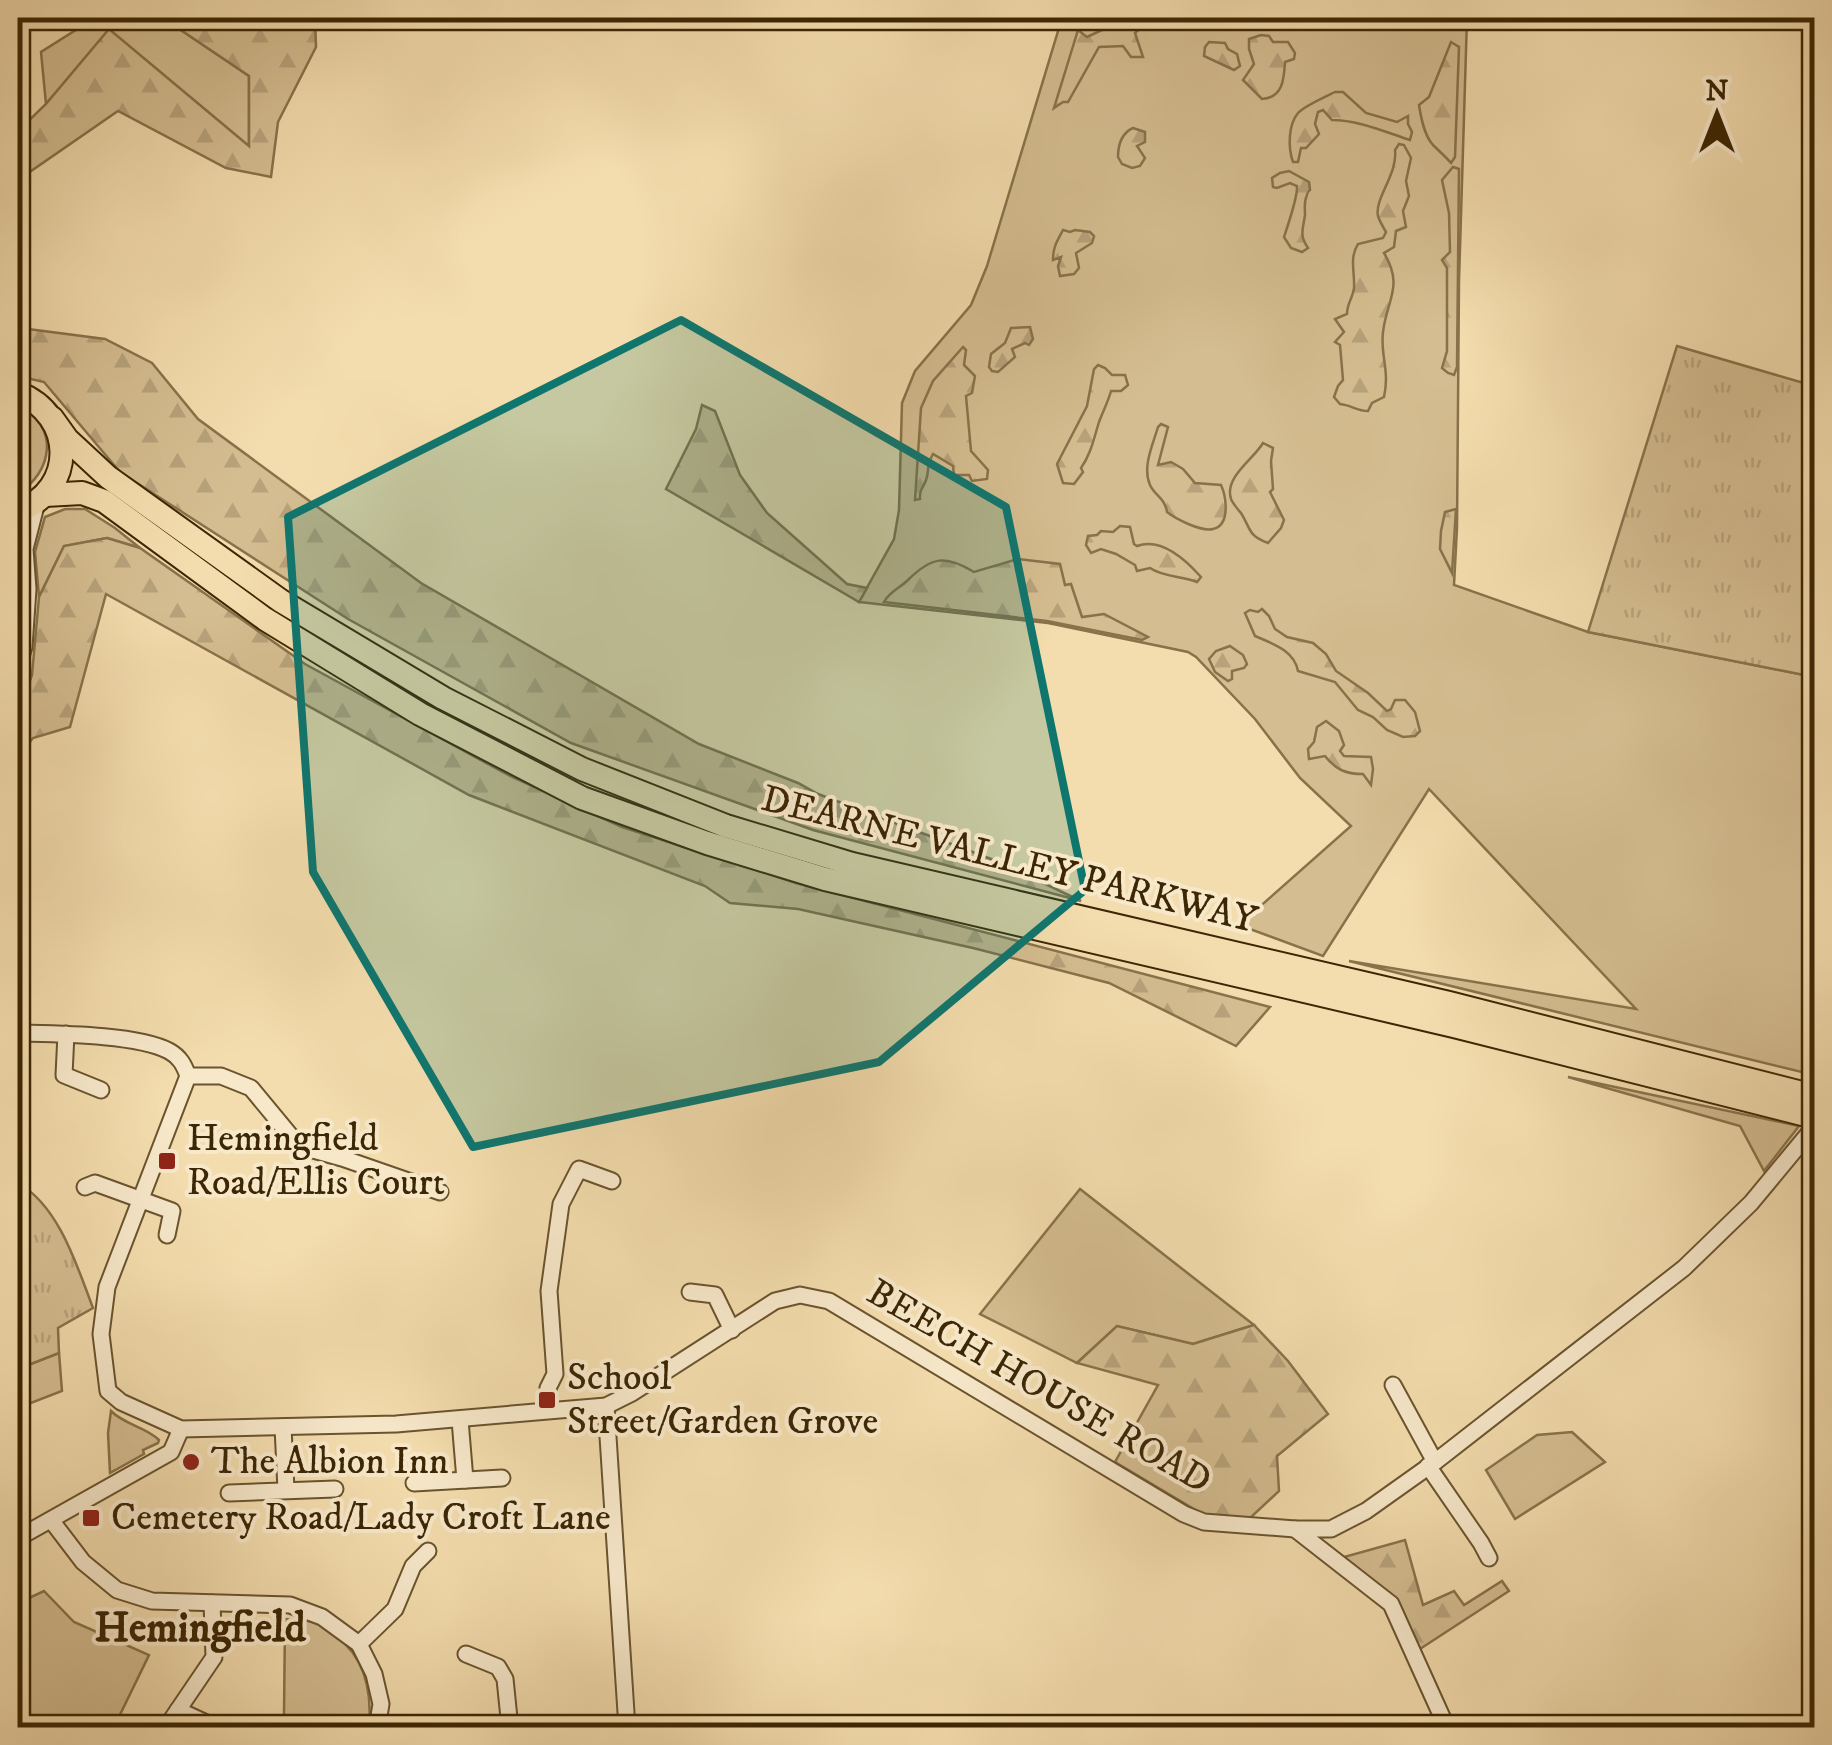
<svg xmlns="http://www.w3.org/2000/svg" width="1832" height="1745" font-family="'IM FELL DW Pica',serif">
	<defs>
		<pattern id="forest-firs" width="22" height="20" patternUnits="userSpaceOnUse" patternTransform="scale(2.5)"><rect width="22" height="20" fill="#d4bd90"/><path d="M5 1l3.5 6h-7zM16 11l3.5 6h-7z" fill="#b7a27b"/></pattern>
		<pattern id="park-tufts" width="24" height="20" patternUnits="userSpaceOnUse" patternTransform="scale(2.5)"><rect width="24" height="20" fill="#d4bd90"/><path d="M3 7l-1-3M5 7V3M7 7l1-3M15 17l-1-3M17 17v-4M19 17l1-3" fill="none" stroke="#b7a27b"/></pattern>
	</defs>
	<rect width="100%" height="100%" fill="#f3dcad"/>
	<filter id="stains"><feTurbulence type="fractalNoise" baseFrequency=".002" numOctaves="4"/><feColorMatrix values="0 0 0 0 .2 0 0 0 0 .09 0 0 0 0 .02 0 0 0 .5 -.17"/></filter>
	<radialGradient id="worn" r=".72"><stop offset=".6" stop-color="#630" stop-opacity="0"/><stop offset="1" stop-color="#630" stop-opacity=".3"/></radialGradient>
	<g fill="#d4bd90" stroke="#88724a" stroke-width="2.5">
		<polygon points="95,18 163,18 249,76 249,147 109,30 46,104 41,52"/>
		<polygon points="1062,18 1467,18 1459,281 1457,528 1454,585 1588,632 1814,677 1814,1075 1349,961 1636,1009 1429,789 1323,956 1239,925 1351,826 1300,778 1255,719 1196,657 1188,652 1048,623 859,602 894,539 899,510 902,403 915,371 971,305 987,266"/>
		<path d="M18,407c42,17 35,66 0,86z"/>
		<polygon points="65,509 85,509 115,528 140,548 107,538 64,546 39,597 35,552 45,517"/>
		<polygon points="1568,1077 1799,1126 1764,1171 1740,1126"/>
		<polygon points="1080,1189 1254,1325 1193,1344 1117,1326 1077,1363 980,1314"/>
		<polygon points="59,1353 62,1391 18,1408 18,1369"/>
		<path d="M111,1411c14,14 35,16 48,29l-1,3 -15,7 1,4 -34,19 -2,-40z"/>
		<polygon points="1572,1432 1605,1462 1515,1519 1486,1470 1537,1435"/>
		<polygon points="44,1591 74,1622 149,1655 114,1727 44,1727 18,1712 18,1603"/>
		<path d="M285,1619c10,1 22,0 31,4 7,3 14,9 20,13 30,22 36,56 33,91h-53l-32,-12z"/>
	</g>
	<g fill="url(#forest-firs)" stroke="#88724a" stroke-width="2.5">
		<polygon points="163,18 315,18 316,47 278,122 271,177 226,168 118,111 18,180 18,131 46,104 109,29 249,146 249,76"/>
		<polygon points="1128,18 1155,18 1153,26 1147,22 1135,33 1143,57 1131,57 1123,46 1099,47 1068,102 1063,102 1054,108 1078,30 1087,37"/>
		<path d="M1261,35l8,1 4,6h15l7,11 -1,6 -9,3c-1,17 -2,36 -23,37l-19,-19 11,-16 -5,-15v-10z"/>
		<polygon points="1209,42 1225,43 1228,49 1237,54 1240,66 1234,70 1204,56 1205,47"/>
		<path d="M1451,42l8,5 -4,110 -4,6c-6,-7 -12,-12 -18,-18 -9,-10 -12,-27 -14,-40l10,-8z"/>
		<path d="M1335,92h8l23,21 31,9 11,-6v8l4,8 -2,8c-25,-8 -52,-20 -78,-20l-9,-10 -5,2 -3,12 4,10 -13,14h-5l-3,14h-5c-5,-14 -5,-37 5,-49 6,-7 27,-16 37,-21z"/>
		<path d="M1133,128l12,4v10l-8,4 8,12 -5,8 -8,2 -10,-4 -4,-7c0,-12 4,-24 15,-29z"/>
		<path d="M1399,144l5,1 7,13 -5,23 3,15 -6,15 3,16 -10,4 -2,16 -10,6c20,33 3,46 -1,79 -3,23 7,38 1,65l-12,6 -4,8c-11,0 -17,-6 -28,-7l-6,-7 4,-11 5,-6 -3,-35 -5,-3 9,-10 -9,-13 12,-5c0,-11 6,-16 7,-26 1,-16 -5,-30 4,-44l25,-6 3,-6c-3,-5 -6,-10 -8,-16 -4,-17 20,-42 17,-66z"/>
		<polygon points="1453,167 1459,169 1457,367 1454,375 1448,373 1442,368 1447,351 1447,268 1442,260 1450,252 1449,213 1442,180"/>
		<path d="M1289,171l20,11c2,16 1,1 -3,16 -2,6 -1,10 -1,17 -2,15 -6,20 3,33l-6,4 -11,-4 -7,-11c4,-12 14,-41 13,-51l-7,-3 -13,5 -4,-1 -1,-9 8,-5z"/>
		<path d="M1063,230l7,2 5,-2 15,2 4,4 -2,7 -16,10 3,15 -5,6 -14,2 -2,-10 3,-9 -8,3c0,-13 4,-19 10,-30z"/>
		<polygon points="1030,327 1033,339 1029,345 1025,343 1012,349 1015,357 998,372 992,371 989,367 991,354 1005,343 1011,328"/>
		<polygon points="28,329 105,339 152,363 198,419 421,583 699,744 798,783 818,794 999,862 1081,901 813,830 571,743 348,619 120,472 44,382 18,376 18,331"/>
		<path d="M963,347l3,3 -2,15 11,11 -3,17 -6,3 5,55 17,19 -1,9 -15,2 -3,-6h-15l-1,-9 -20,-12c-8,14 -3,16 -7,26 -3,9 -7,9 -6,19l-5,1 6,-92 12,-27z"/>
		<path d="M1098,365l7,3 7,7h13l3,10 -7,6h-10c-3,11 -8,20 -12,31 -5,16 -8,32 -18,46l2,4 -9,12 -11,-1 -6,-19 30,-58 7,-37z"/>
		<polygon points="702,405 715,411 740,475 767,513 847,584 867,588 859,602 666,489 696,429"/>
		<path d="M1161,424l7,3 -10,38 13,-3 12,7 12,14 26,2c5,11 10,40 -8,44 -12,3 -37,-10 -46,-17 -2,-14 -12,-16 -17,-27 -8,-18 3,-41 8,-58z"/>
		<path d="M1263,443l10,5 -2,13 2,28 -3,3 14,28 -3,8 -13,15c-20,-7 -17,-14 -27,-30 -2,-2 -9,-11 -10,-14 -7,-22 22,-39 32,-56z"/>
		<polygon points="1456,509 1452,573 1440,549 1441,531 1445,512"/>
		<path d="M1120,526l10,1 4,17 3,2c24,-9 49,14 64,31l-4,5c-15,-6 -34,-5 -47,-14l-13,3 -2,-6 -19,-11 -15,-5 -10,4 -5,-8 2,-9 9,-1 4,-4 12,1z"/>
		<polygon points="107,538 140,548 305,664 510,776 622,827 796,883 1270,1007 1236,1046 1109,983 973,948 798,909 730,903 705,886 469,795 106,594 70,727 33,738 18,757 18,713 32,675 39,597 64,546"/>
		<path d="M1018,559l42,5 5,21 6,-1 11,33 22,-3 44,23 -6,3 -95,-19 -163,-19c6,-11 16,-14 24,-22 24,-24 38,-25 66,-8z"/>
		<path d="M1262,609l7,7 6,13 12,8 26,6 13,11 10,17 32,22 19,18 4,-2 4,-9h10l10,12 5,19 -5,5 -12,1 -16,-7 -14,-13 -15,-7 -23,-28 -37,-11c-4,-21 -25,-27 -43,-35l-10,-23 5,-3 8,2z"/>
		<polygon points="1230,646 1243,655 1247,664 1244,668 1232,671 1232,679 1228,681 1215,672 1209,659 1216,651"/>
		<path d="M1326,721l13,10 5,14 -4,6 4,5 27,1 2,12 -2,16 -8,-11c-17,0 -27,-4 -38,-18l-16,3 -1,-10 6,-7 3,-15z"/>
		<polygon points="1254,1325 1288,1361 1328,1414 1277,1456 1279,1491 1248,1520 1204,1515 1115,1462 1158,1385 1077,1363 1117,1326 1193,1344"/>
		<polygon points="1405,1540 1423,1605 1454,1591 1464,1605 1502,1581 1509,1591 1420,1649 1398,1601 1344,1557"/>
	</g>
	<g fill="url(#park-tufts)" stroke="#88724a" stroke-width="2.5">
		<polygon points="1677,346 1814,386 1814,677 1588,632"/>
		<path d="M18,1183c41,23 59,83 75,125l-35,20 1,25 -41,16z"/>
	</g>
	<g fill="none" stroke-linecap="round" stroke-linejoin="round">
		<g stroke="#6a542e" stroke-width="19">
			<g id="minor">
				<polyline points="18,666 24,647 28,589 25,549 37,502"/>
				<path d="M18,1033c37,1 119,1 151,18 11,6 15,14 19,25l-81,211 -6,47 7,57 13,11 60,27 215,-5 210,-18 26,-13 143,-92 25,-6 29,6 355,213 20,8 91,7h36l35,-18 69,-49 249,-194 67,-65 63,-76"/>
				<polyline points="66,1034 64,1075 101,1090"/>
				<polyline points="188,1076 221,1076 251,1088 299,1146 342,1158 440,1192"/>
				<polyline points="85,1187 95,1183 172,1211 167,1235"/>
				<polyline points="690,1292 715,1295 732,1330"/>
				<polyline points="1393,1385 1435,1462"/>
				<polyline points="606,1406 627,1728"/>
				<polyline points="550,1410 548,1388 555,1374 549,1291 561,1204 579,1169 612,1181"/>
				<polyline points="460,1420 465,1480"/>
				<polyline points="283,1427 286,1490"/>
				<polyline points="1428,1466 1481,1543 1489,1558"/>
				<polyline points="414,1483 502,1478"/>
				<polyline points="229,1493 335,1489"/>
				<polyline points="51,1520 83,1562 117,1590 152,1601 290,1605 322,1617 359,1644 374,1674 381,1704 377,1728"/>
				<polyline points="1295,1529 1391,1604 1447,1728"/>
				<polyline points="18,1538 171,1452 181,1429"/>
				<polyline points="212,1603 214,1657 178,1710 217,1728"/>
				<polyline points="359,1644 395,1609 413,1566 428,1551"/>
				<polyline points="466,1654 498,1667 505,1679 510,1728"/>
				<polyline points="166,1728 178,1710"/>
			</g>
		</g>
		<g stroke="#3c2603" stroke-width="26">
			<g id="highway">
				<path d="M18,393c57,22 59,97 0,118"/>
				<polyline points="52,418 67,439 108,477 281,601 443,698 582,769 726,826 852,864 1449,1003 1814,1096"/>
				<polyline points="45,495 82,493 104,501 265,619 420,714 582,798 707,843 825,879 1454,1026 1814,1117"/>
			</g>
		</g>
		<use href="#minor" stroke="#f7e8ca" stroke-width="15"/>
		<use href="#highway" stroke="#f3dcad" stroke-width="22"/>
	</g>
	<path fill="#0f766e" fill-opacity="0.2" stroke="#0f766e" stroke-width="8" stroke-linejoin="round" d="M681,320l325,187 79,383 -206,172 -406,85 -160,-275 -25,-355z"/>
	<g fill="#8f2418" stroke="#f7e8ca" stroke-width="4">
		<rect x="157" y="1151" width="20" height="20" rx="5"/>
		<rect x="537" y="1390" width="20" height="20" rx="5"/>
		<circle cx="191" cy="1462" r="10"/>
		<rect x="81" y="1508" width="20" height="20" rx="5"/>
	</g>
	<g text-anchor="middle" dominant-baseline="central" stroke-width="8" stroke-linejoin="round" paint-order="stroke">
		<g font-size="38" fill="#3c2603" stroke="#f7e8ca">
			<text transform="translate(1009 860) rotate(14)">DEARNE VALLEY PARKWAY</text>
			<text transform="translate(1039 1387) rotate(30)">BEECH HOUSE ROAD</text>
		</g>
		<g font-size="38" fill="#3c2603" stroke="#f7e8ca" text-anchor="start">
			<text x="187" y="1139">Hemingfield<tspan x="187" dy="44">Road/Ellis Court</tspan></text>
			<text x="567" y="1378">School<tspan x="567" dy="44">Street/Garden Grove</tspan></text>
			<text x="211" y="1462">The Albion Inn</text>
			<text x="111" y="1518">Cemetery Road/Lady Croft Lane</text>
		</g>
		<g font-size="42" font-weight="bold" fill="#3c2603" stroke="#f7e8ca">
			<text x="200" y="1629">Hemingfield</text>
		</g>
	</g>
	<rect width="1832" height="1745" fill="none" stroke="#f3dcad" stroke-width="60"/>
	<rect x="20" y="20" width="1792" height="1705" fill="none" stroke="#3c2603" stroke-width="5"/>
	<rect x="30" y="30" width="1772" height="1685" fill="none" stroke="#3c2603" stroke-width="2.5"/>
	<g transform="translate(1717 115)" stroke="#f7e8ca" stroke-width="8" paint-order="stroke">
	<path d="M0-8L18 38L0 25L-18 38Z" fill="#3c2603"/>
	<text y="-15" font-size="28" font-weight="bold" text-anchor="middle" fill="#3c2603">N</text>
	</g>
	<rect width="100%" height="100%" filter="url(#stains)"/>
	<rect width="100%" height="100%" fill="url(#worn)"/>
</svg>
